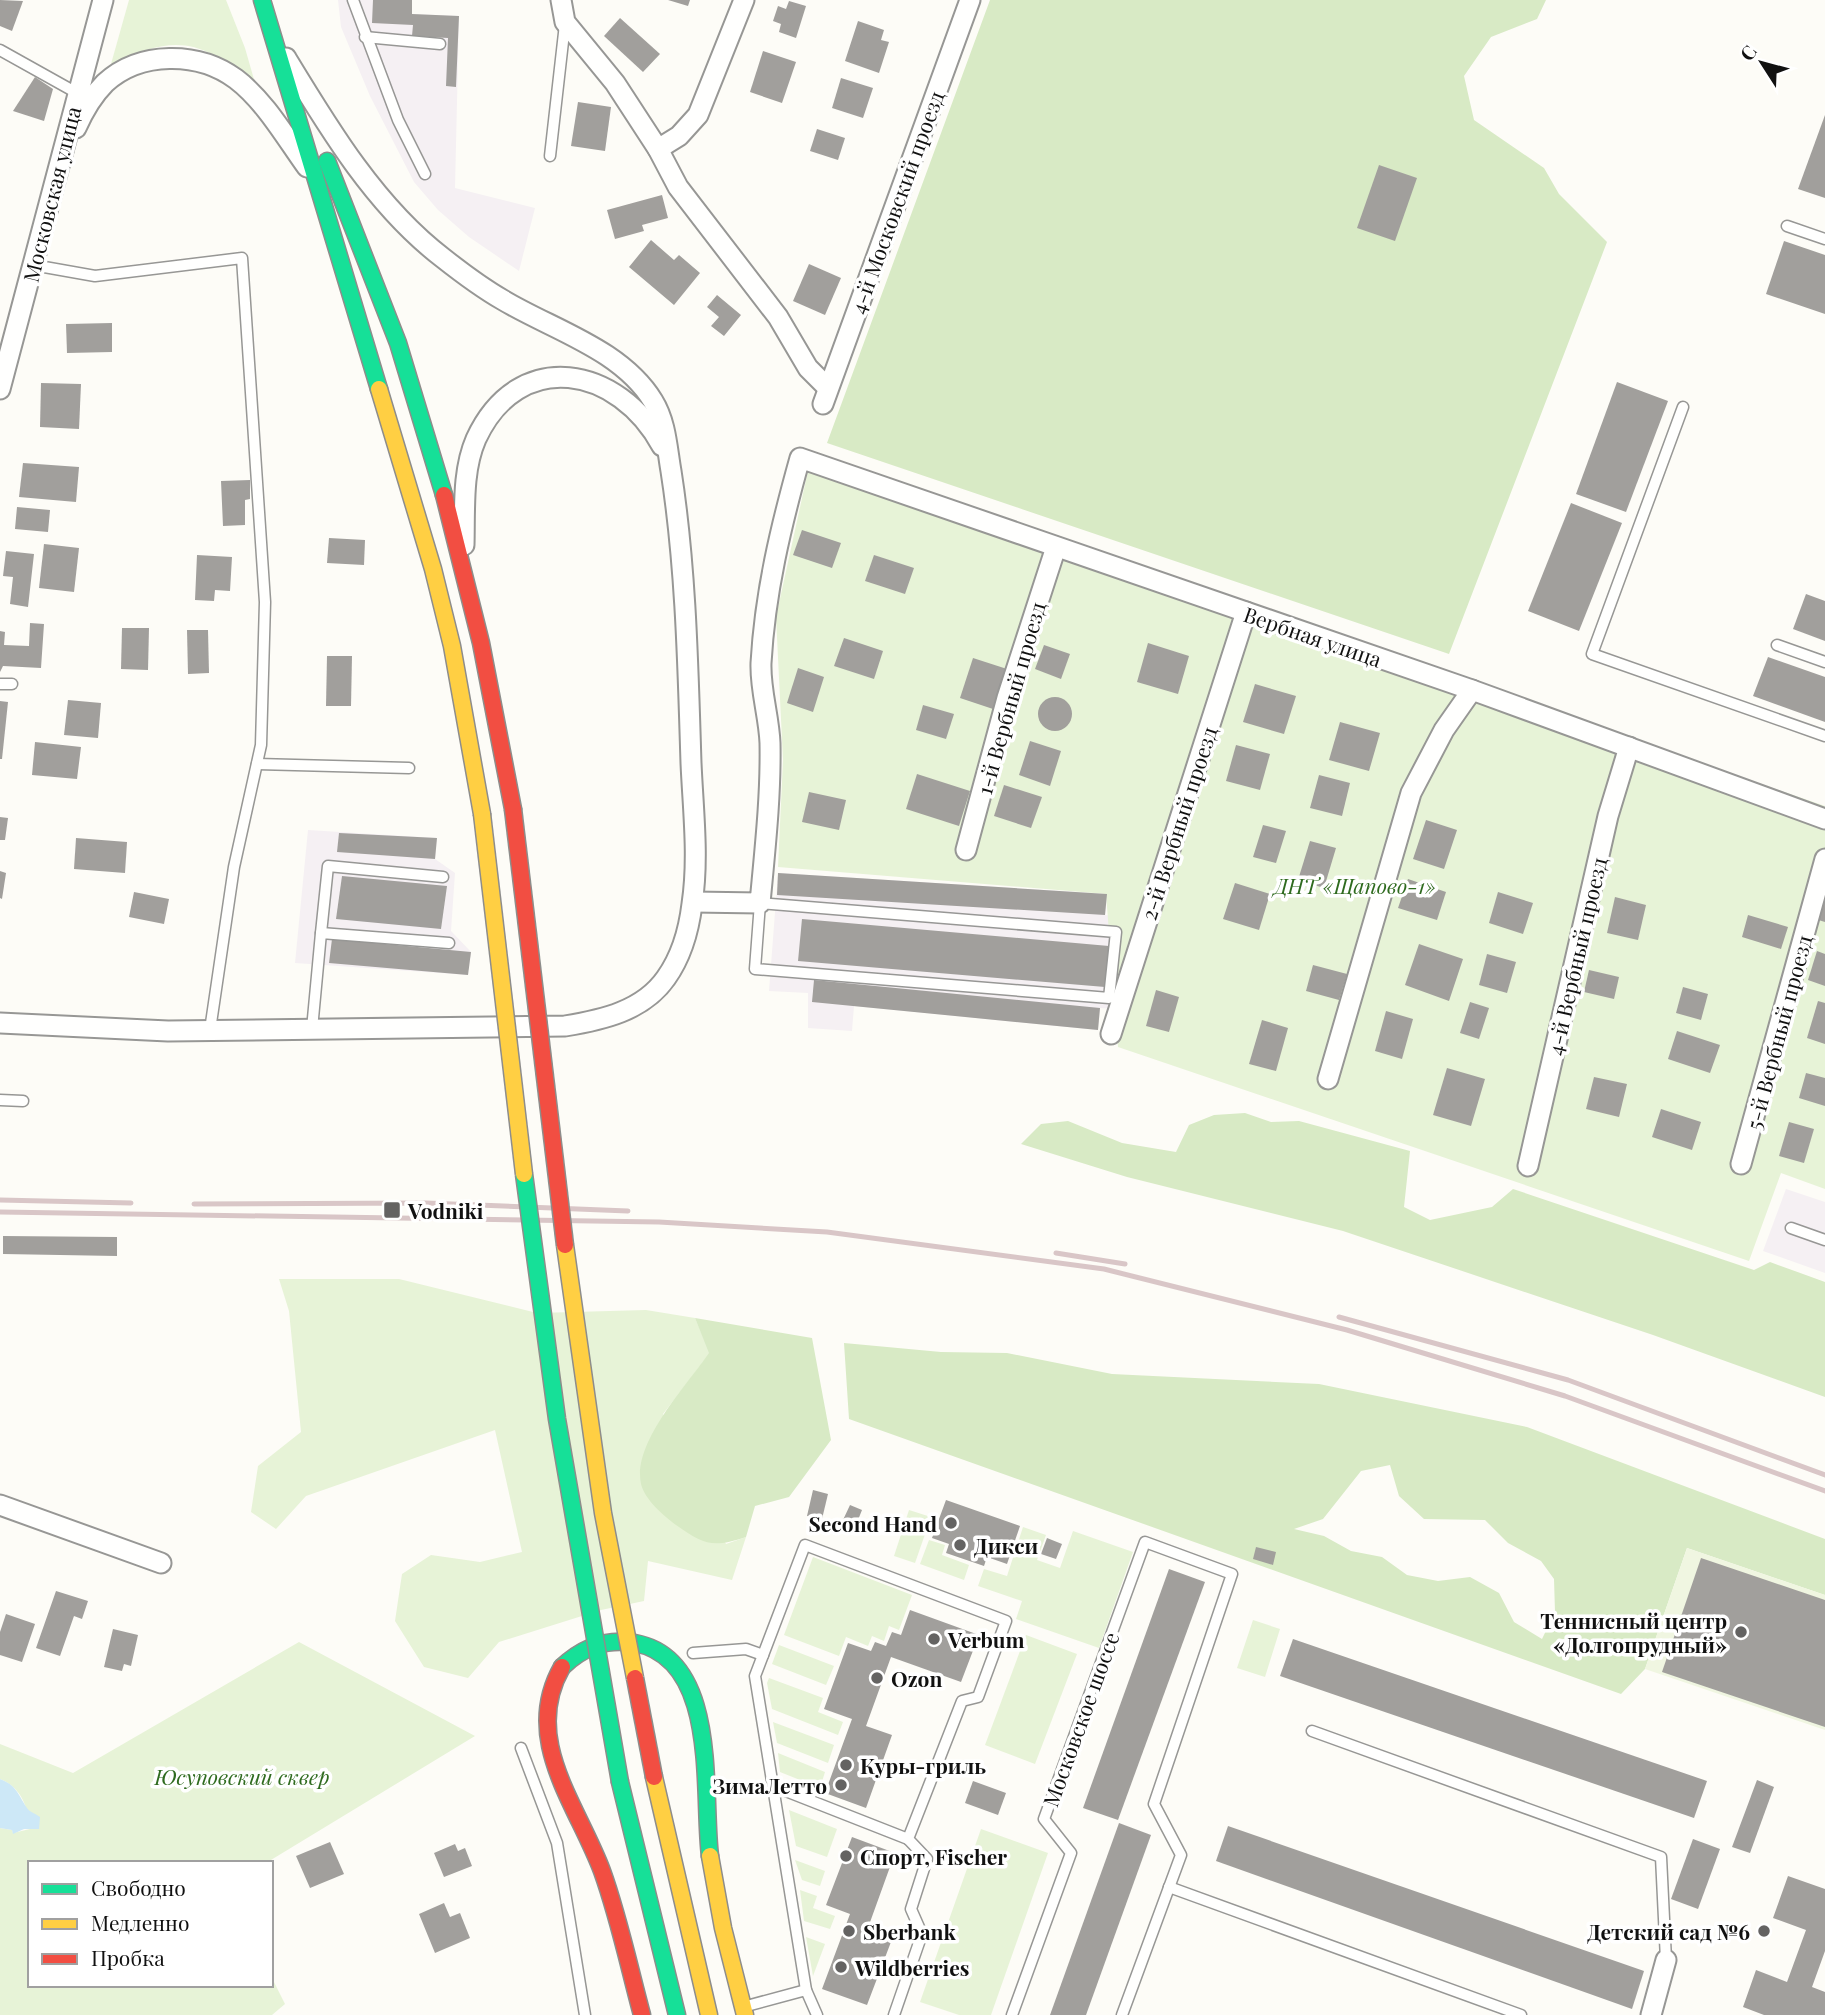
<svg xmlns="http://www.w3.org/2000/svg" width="1825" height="2015" font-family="'Playfair Display',serif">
	<rect width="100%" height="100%" fill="#fdfcf7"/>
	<g fill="#f5f0f3">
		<polygon points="338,0 412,0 412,14 459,16 455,188 535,208 519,271 469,237 438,210 414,182 370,96 341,27"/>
		<polygon points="308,830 437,838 435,859 455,873 451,931 471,952 468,975 295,963"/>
		<polygon points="778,873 1107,894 1105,915 1124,917 1115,1009 1100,1008 1098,1030 854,1006 852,1031 808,1028 808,993 769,991"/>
		<polygon points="1786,1189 1825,1202 1825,1273 1763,1251"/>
	</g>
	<g fill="#e7f3d7">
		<path d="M129,0h97l19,48 10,35c-56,-44 -79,-49 -144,-19z"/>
		<polygon points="811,457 1825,806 1825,1189 1781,1173 1749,1261 1118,1047 1106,894 778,867 783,760 776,617"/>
		<polygon points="279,1279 399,1279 537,1313 646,1310 695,1318 710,1353 663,1414 726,1544 746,1537 732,1580 648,1561 644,1601 601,1610 499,1642 468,1678 424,1667 395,1621 402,1574 431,1555 480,1562 522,1552 495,1430 306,1496 276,1529 251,1512 258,1466 301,1432 289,1311"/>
		<polygon points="909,1510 931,1517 915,1563 894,1556"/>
		<polygon points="1023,1527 1046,1535 1037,1560 1060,1568 1073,1531 1133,1552 1099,1648 1016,1619 1022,1601 978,1586 984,1569 1007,1576"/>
		<polygon points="929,1540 945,1545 942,1555 969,1565 964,1580 920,1564"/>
		<polygon points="813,1557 912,1595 899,1630 889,1626 884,1641 872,1636 868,1646 846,1637 839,1656 784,1635"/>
		<polygon points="1253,1620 1280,1629 1265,1677 1237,1668"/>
		<polygon points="1026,1635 1077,1654 1035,1764 985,1745"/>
		<path d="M299,1642l176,94 -209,127h-236v122h241v-9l14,28 -13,11h-272v-187l12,2 1,3 17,-4c-2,-22 -8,-41 -30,-50v-35l73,29z"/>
		<polygon points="779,1645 834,1666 826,1685 772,1664"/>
		<polygon points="769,1678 823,1698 818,1712 843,1722 838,1735 772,1709 767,1683"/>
		<polygon points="773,1722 834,1745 828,1763 777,1743"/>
		<polygon points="778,1753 825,1772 820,1788 780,1772"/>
		<polygon points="789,1810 837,1829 827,1857 796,1846"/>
		<polygon points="981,1829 1048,1853 991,2015 959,2015 920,2002"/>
		<polygon points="795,1860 825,1871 820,1886 802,1880"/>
		<polygon points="800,1890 817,1896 813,1908 835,1916 830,1929 804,1921"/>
		<polygon points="806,1937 825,1944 813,1976"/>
	</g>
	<g fill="#d8eac5" fill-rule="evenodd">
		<polygon points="990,0 1546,0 1537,19 1491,37 1464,76 1474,120 1544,168 1559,194 1607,242 1449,654 827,443"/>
		<polygon points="1245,1113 1271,1122 1299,1121 1410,1151 1404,1207 1430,1220 1492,1207 1513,1189 1754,1270 1770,1262 1825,1282 1825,1397 1653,1335 1343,1231 1127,1177 1021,1144 1041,1124 1068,1121 1122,1143 1176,1152 1189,1125 1214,1115"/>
		<path d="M695,1318l117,20 19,102 -42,57 -34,9 -9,31c-33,11 -42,8 -70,-12 -12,-9 -31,-25 -35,-41 -9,-41 46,-99 68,-131z"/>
		<path d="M844,1343l97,9 66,1 105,21 207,10 208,43 298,112v56l-138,-47 -42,121 -24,25 -772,-275zM1390,1465l9,31 25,23 61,1 23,23 33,18 13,18 1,33 -13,27 -28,-17 -15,-29 -29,-16 -32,4 -31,-6 -25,-18 -31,-6 -27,-15 -30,-7 29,-10 38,-48z"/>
	</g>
	<polygon fill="#f0f6e1" points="1687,1548 1825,1595 1825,1730 1645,1669"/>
	<path fill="#cde8f7" d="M0,1779c16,6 18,15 27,29 2,4 8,5 13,9l-1,12h-15l-11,5 -1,-4 -12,-2z"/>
	<g fill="#a19f9c">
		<polygon points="0,0 23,1 12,31 0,26"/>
		<polygon points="373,0 412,0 412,14 459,16 456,87 446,86 448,38 412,36 413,25 372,23"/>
		<polygon points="668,0 690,0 688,6"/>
		<polygon points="789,1 806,6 796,38 779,32 781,24 773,21 778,6 786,9"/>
		<polygon points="620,18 660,54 643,72 604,36"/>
		<polygon points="858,21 884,30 881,40 889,42 879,73 845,61"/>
		<polygon points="763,51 796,62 782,103 750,92"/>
		<polygon points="35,77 53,89 44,121 13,111"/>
		<polygon points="841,78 873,88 863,118 832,108"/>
		<polygon points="578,102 611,107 605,151 571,146"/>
		<polygon points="1825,115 1825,198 1798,189"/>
		<polygon points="817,129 845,138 838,160 810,151"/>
		<polygon points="1379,165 1417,178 1395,241 1357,228"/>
		<polygon points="662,195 668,218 642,225 644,231 615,239 607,210"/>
		<polygon points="651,240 674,260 679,255 700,273 674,305 629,267"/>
		<polygon points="1784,241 1825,255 1825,314 1766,294"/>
		<polygon points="809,264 841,278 825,315 793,301"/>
		<polygon points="717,295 741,315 724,336 711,326 719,317 707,307"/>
		<polygon points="112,323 112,352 67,353 66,324"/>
		<polygon points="1617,382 1668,401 1626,512 1576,494"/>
		<polygon points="41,383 81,384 79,429 40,427"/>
		<polygon points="23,463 79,467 76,502 19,497"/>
		<polygon points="250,480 250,499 245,500 245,525 223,526 221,481"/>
		<polygon points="1571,503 1622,523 1579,631 1528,611"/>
		<polygon points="17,507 50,510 48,532 15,529"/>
		<polygon points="802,530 841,543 832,568 793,555"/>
		<polygon points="329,538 365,540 364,565 327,563"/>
		<polygon points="44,544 79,548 74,592 39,588"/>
		<polygon points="6,551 34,554 28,607 10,604 13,577 3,576"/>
		<polygon points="197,555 232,557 230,591 215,590 214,601 195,600"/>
		<polygon points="874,555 914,568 905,594 865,581"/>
		<polygon points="1806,594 1825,601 1825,641 1793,629"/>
		<polygon points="30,623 44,624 41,668 3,666 0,672 0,631 5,632 4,645 29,646"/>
		<polygon points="122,628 149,628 148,670 121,669"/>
		<polygon points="187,630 208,630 209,673 188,674"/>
		<polygon points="844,638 883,651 874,679 834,666"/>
		<polygon points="1148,643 1189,656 1178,694 1137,682"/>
		<polygon points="1044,645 1070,654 1061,679 1035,669"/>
		<polygon points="327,656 352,656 351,706 326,706"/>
		<polygon points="1768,657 1825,677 1825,722 1753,696"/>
		<polygon points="973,658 1007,669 993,709 960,698"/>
		<polygon points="798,668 824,677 813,712 787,703"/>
		<polygon points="1255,684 1296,696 1284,734 1243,722"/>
		<circle cx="1055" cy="714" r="17"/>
		<polygon points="68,700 101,703 98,738 64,735"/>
		<polygon points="0,701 8,702 2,759 0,759"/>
		<polygon points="923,705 954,714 946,739 916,730"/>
		<polygon points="1340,722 1380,733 1369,771 1329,760"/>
		<polygon points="1030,741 1061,751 1050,786 1019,775"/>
		<polygon points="35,742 81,747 77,779 32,775"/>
		<polygon points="1236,745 1270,754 1260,790 1226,781"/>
		<polygon points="917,774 970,791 959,826 906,809"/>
		<polygon points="1319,775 1350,783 1342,816 1310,808"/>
		<polygon points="1004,785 1042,797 1031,828 994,816"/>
		<polygon points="809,792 846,800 839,830 802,822"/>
		<polygon points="0,817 8,818 5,840 0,840"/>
		<polygon points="1426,820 1457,830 1444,869 1413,859"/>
		<polygon points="1263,825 1286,831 1276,863 1253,857"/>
		<polygon points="339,833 437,838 435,859 337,852"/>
		<polygon points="76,838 127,842 125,873 74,869"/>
		<polygon points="1310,841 1336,848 1324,888 1298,880"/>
		<polygon points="0,871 6,873 2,899 0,898"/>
		<polygon points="778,873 1107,894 1105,915 777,895"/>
		<polygon points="342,876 447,886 441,929 336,919"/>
		<polygon points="1408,879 1446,892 1437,920 1398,908"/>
		<polygon points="1235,883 1270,894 1259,930 1223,919"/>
		<polygon points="134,892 169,899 164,924 129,917"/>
		<polygon points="1498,892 1533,903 1523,934 1489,923"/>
		<polygon points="1820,895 1825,897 1825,922 1812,918"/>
		<polygon points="1615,897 1646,905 1638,940 1607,933"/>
		<polygon points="1748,915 1788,927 1781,949 1742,937"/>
		<polygon points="802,919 1109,946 1105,987 798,961"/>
		<polygon points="332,939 471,952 468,975 329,963"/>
		<polygon points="1419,944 1463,959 1449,1001 1405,985"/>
		<polygon points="1817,951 1825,954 1825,986 1808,980"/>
		<polygon points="1487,954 1516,962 1507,993 1479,985"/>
		<polygon points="1313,965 1347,974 1339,1000 1306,991"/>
		<polygon points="1589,970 1619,977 1614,999 1584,992"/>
		<polygon points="814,980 1100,1008 1098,1030 812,1002"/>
		<polygon points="1683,987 1708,994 1701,1020 1676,1013"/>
		<polygon points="1156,990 1179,997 1169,1032 1146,1026"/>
		<polygon points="1818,1001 1825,1003 1825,1044 1807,1038"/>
		<polygon points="1470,1002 1489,1008 1479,1039 1460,1033"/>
		<polygon points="1386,1011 1413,1019 1402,1059 1375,1051"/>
		<polygon points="1262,1020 1288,1028 1276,1071 1249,1064"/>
		<polygon points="1677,1031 1720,1045 1710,1073 1668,1059"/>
		<polygon points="1447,1068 1485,1079 1471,1126 1433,1115"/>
		<polygon points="1806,1073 1825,1078 1825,1106 1799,1098"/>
		<polygon points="1594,1077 1627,1084 1619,1117 1586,1109"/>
		<polygon points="1661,1109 1701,1122 1692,1150 1652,1137"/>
		<polygon points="1789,1122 1814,1129 1804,1163 1779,1156"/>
		<polygon points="3,1236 117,1237 117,1256 3,1254"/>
		<polygon points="813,1490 828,1494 822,1519 807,1516"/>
		<polygon points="946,1500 1020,1526 1007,1564 987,1557 984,1566 946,1553 949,1544 932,1538"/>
		<polygon points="850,1505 862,1510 856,1525 843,1520"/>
		<polygon points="1047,1538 1062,1544 1056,1559 1041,1554"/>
		<polygon points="1256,1547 1276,1552 1273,1565 1253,1559"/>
		<polygon points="1701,1558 1825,1600 1825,1727 1662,1672"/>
		<polygon points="1169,1569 1205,1582 1118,1820 1083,1808"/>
		<polygon points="56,1591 88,1601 82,1619 74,1616 60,1656 36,1648"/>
		<polygon points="910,1610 979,1635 961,1682 891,1657 866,1726 892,1735 866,1808 825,1793 852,1719 824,1709 848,1643 871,1651 875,1642 886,1646 892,1632 901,1635"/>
		<polygon points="6,1614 35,1624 22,1662 0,1655 0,1632"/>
		<polygon points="113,1629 138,1635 131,1666 124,1664 122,1671 104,1667"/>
		<polygon points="1293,1639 1707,1781 1694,1818 1280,1676"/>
		<polygon points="1757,1780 1774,1787 1750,1853 1732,1847"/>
		<polygon points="973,1781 1006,1793 998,1815 965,1803"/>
		<polygon points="1119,1823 1151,1835 1086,2015 1050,2015"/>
		<polygon points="1228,1826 1644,1971 1632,2009 1216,1861"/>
		<polygon points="852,1837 895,1853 869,1925 894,1934 867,2005 822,1989 850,1914 826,1905"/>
		<polygon points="1693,1839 1720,1849 1698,1909 1671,1899"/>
		<polygon points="330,1842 344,1874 310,1888 296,1856"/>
		<polygon points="455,1844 458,1851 465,1848 472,1866 444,1877 434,1853"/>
		<polygon points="1788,1876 1825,1889 1825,1951 1812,1987 1825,1992 1825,2015 1764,2015 1743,2007 1756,1970 1787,1982 1806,1930 1773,1918"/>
		<polygon points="444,1903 450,1917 460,1913 470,1938 435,1953 419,1914"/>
	</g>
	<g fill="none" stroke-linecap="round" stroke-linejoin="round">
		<g stroke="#979795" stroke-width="13">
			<g id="lane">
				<polyline points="353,0 398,120 425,174"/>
				<polyline points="365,37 440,44"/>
				<polyline points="0,50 77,93"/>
				<polyline points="550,156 565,24"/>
				<polyline points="1787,226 1825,239"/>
				<polyline points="33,265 95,276 242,258 265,602 261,745 234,867 210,1030"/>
				<polyline points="1683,407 1592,654 1825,736"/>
				<polyline points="1777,645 1825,662"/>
				<polyline points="0,684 12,684"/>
				<polyline points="257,764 409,768"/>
				<polygon points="760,903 1116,932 1109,998 755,969"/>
				<polyline points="321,933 328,866 443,877"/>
				<polyline points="312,1029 321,933 449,943"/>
				<polyline points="0,1100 23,1101"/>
				<polyline points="1791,1228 1825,1240"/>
				<polyline points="693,1653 746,1649 763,1655"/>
				<polyline points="1312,1731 1661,1857 1666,1960"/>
				<polyline points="521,1748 557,1843 585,2015"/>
				<polyline points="773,1786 908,1839"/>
				<polyline points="1169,1887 1521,2015"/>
				<polyline points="743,2007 806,1990"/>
				<polyline points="817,2015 806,1990 755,1676 805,1545 1006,1621 978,1697 962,1701 908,1839 927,1859 911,1909 922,1934 894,2015"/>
				<polyline points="1012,2015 1071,1853 1044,1819 1145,1542 1232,1574 1154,1804 1181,1855 1122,2015"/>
			</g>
		</g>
		<g stroke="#979795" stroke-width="23">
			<g id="street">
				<polyline points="561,0 565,22 615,83 658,149 678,187 778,317 808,368 828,388"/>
				<path d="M76,128c7,-16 16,-32 29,-45 35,-32 93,-32 131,-4 29,22 50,59 71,88"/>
				<polyline points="658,149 679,136 698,115 744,0"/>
				<polyline points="0,389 103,0"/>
				<polyline points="823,404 970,0"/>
				<path d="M464,545c1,-35 -2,-74 12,-106 43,-93 143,-73 186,7"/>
				<polyline points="966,850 1007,698 1056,547"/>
				<path d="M693,902l67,1c5,-54 11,-107 10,-160 -1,-27 -10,-53 -9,-80 4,-71 20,-137 39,-205l672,232 353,129"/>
				<path d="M0,1023l168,8 397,-5c37,-6 78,-15 101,-48 15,-21 23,-49 26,-74 7,-46 1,-95 -1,-141 -3,-96 -5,-196 -20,-292 -4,-23 -5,-49 -18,-70 -32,-52 -100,-71 -150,-101 -21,-12 -41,-27 -60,-42 -67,-51 -114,-129 -157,-200"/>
				<polyline points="1111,1034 1246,612"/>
				<polyline points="1328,1079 1411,793 1444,730 1472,690"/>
				<polyline points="1741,1164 1825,859"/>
				<polyline points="1528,1166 1608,816 1629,747"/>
				<polyline points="0,1505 161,1563"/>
				<polyline points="1651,2015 1666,1960"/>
			</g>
		</g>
		<g stroke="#8e8d8b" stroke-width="19">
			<g id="fast">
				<polyline points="262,0 379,389"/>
				<polyline points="327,161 398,343 444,495"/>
				<path d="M562,1667c21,-20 44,-29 73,-24 85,16 67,149 75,213"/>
				<polyline points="620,1782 677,2015"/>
			</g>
		</g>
		<g stroke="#8e8d8b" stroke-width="19">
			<g id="slow">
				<polyline points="379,389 433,569 452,646 482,814"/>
				<polyline points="654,1777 709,2015"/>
				<polyline points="710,1856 723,1928 745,2015"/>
			</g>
		</g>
		<g stroke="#8e8d8b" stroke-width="19">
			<g id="jam">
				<polyline points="444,495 481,643 513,809"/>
				<path d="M562,1667c-41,72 15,137 40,204 17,47 27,96 40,144"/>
			</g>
		</g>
		<use href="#lane" stroke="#fffffe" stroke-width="10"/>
		<use href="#street" stroke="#fffffe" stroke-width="19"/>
		<use href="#fast" stroke="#16e098" stroke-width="16"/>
		<use href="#slow" stroke="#ffcf43" stroke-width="16"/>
		<use href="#jam" stroke="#f24e42" stroke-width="16"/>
		<g stroke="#d9c6c7" stroke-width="5">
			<polyline points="0,1200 131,1203"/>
			<polyline points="194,1204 426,1203 628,1211"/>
			<polyline points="0,1212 659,1222 827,1232 1104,1269 1347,1330 1565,1396 1825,1491"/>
			<polyline points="1056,1253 1125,1264"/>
			<polyline points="1339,1317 1568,1380 1825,1475"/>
		</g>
		<g stroke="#8e8d8b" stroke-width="19" stroke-linecap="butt">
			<polyline id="fast-bridge" points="524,1174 557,1419 620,1782"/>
		</g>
		<g stroke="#8e8d8b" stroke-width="19" stroke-linecap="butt">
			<g id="slow-bridge">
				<polyline points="482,814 524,1174"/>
				<polyline points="565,1245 603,1513 635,1678"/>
			</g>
		</g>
		<g stroke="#8e8d8b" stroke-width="19" stroke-linecap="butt">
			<g id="jam-bridge">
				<polyline points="513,809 565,1245"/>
				<polyline points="635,1678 654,1777"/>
			</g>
		</g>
		<use href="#fast-bridge" stroke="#16e098" stroke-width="16"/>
		<use href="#slow-bridge" stroke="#ffcf43" stroke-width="16"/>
		<use href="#jam-bridge" stroke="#f24e42" stroke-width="16"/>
	</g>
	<g fill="#646362" stroke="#fff" stroke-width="2.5">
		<rect x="383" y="1201" width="18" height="18" rx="3.5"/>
		<circle cx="951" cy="1523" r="7"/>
		<circle cx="960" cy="1545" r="7"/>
		<circle cx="1741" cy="1632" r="7"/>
		<circle cx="934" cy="1639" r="7"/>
		<circle cx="877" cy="1678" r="7"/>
		<circle cx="846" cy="1765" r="7"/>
		<circle cx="841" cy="1785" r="7"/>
		<circle cx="846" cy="1856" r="7"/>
		<circle cx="849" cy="1931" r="7"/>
		<circle cx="1764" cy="1931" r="7"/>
		<circle cx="841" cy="1967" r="7"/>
	</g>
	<g text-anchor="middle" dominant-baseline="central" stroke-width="7" stroke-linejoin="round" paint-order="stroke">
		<g font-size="21" fill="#111" stroke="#fff">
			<text transform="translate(51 194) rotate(-76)">Московская улица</text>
			<text transform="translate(896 202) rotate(-70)">4-й Московский проезд</text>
			<text transform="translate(1313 636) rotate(19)">Вербная улица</text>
			<text transform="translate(1010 698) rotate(-74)">1-й Вербный проезд</text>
			<text transform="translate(1178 823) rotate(-72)">2-й Вербный проезд</text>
			<text transform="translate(1576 956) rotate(-77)">4-й Вербный проезд</text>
			<text transform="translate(1778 1032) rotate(-75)">5-й Вербный проезд</text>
			<text transform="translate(1080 1719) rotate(-70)">Московское шоссе</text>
		</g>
		<g font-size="21" font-style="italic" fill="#2f6b1f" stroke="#fff">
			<text x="1355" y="885">ДНТ «Щапово-1»</text>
			<text x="242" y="1776">Юсуповский сквер</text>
		</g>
		<g font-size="21" font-weight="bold" fill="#111" stroke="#fff" text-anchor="start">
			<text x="408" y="1210">Vodniki</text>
			<text x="937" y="1523" text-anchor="end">Second Hand</text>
			<text x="974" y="1545">Дикси</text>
			<text x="1727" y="1620" text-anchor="end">Теннисный центр<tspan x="1727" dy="24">«Долгопрудный»</tspan></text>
			<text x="948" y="1639">Verbum</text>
			<text x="891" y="1678">Ozon</text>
			<text x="860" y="1765">Куры-гриль</text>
			<text x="827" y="1785" text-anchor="end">ЗимаЛетто</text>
			<text x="860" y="1856">Спорт, Fischer</text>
			<text x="863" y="1931">Sberbank</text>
			<text x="1750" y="1931" text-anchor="end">Детский сад №6</text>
			<text x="855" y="1967">Wildberries</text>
		</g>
	</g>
	<rect x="28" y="1861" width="245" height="126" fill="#ffffff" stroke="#a0a0a0" stroke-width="2"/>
	<rect x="42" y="1884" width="35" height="10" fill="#16e098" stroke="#a0a0a0" stroke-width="2"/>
	<text x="91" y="1896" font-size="21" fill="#111111">Свободно</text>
	<rect x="42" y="1919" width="35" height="10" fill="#ffcf43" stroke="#a0a0a0" stroke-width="2"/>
	<text x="91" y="1931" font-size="21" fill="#111111">Медленно</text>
	<rect x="42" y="1954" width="35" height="10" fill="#f24e42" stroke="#a0a0a0" stroke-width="2"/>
	<text x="91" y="1966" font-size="21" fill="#111111">Пробка</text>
	<g transform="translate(1762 63) rotate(306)" stroke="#ffffff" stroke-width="5" paint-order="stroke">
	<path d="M0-5L12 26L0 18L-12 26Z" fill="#111111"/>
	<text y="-10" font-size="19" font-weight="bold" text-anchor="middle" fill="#111111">С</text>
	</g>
</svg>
